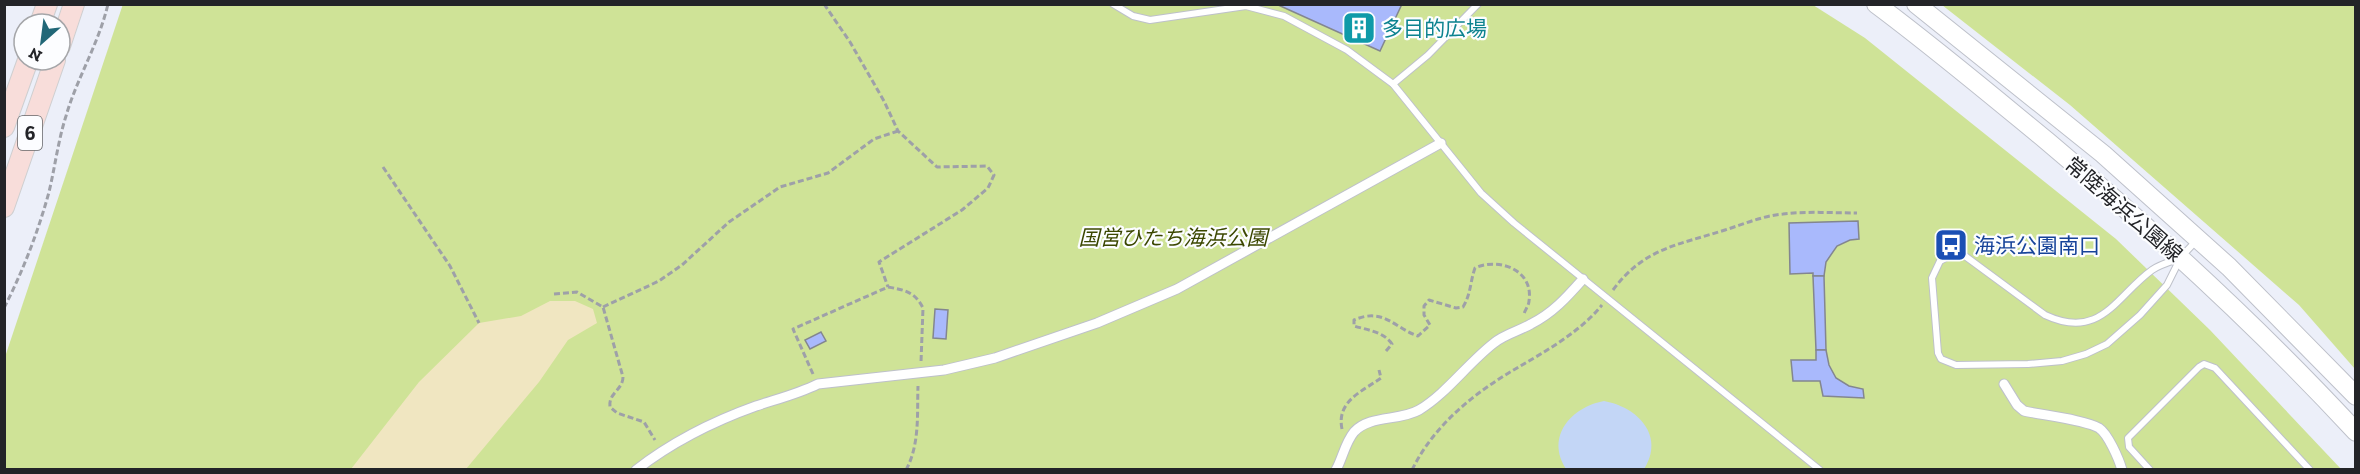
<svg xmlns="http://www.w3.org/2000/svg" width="2360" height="474" font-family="'Zilla Slab','Noto Sans JP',serif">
	<rect width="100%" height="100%" fill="#eceff9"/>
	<g fill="#cfe397">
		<polygon points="123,4 1813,5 1865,38 2116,239 2210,330 2341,469 5,470 5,357"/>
		<polygon points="1942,5 2355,5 2355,369 2299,305 2070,105"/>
	</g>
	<polygon fill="#f0e6c1" points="550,301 575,301 593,309 597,323 568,340 539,382 466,469 351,469 419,382 479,323 521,316"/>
	<path fill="#c3d6f6" d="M1604,401c34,6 61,35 40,68h-78c-21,-32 5,-62 38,-68z"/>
	<g fill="#a9b9fc" stroke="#83868f" stroke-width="1.5">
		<polygon points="1276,4 1402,4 1380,51"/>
		<polygon points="1858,221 1859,239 1850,240 1837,246 1826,262 1824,276 1813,276 1813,273 1790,274 1789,223"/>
		<polygon points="1813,276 1824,276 1826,350 1816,350"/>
		<polygon points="935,309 948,310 946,339 933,338"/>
		<polygon points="821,332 826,341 810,349 805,340"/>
		<polygon points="1816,350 1826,350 1829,365 1836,378 1849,386 1863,389 1864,398 1823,396 1820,381 1793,381 1791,360 1816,360"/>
	</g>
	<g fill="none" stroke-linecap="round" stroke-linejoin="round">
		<g stroke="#bec1ca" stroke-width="8">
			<g id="service">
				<polyline points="1113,4 1133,16 1150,20 1246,6 1284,16 1347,50 1393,84 1481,193 1514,223 1820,470"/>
				<polyline points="1393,84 1428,55 1478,4"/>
				<path d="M2178,259c-9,3 -19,6 -26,11 -36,26 -51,71 -107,45l-80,-59 -12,-2 -13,7 -8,17 6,75 3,6 15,6 72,-1 34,-3 24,-7 21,-10 33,-29 27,-30 14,-28 16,-17"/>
				<polyline points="2150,470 2129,447 2128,438 2199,367 2204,364 2215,368 2310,470"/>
			</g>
		</g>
		<g stroke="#bec1ca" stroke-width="11">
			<g id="pedestrian">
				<path d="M2004,384l13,21 7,6c18,4 62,9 75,17 9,6 20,31 23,42"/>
				<path d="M636,470c36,-28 78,-49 120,-64 21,-7 42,-12 62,-22l126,-14 51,-12 102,-35 80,-34 264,-146"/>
				<path d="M1336,470c7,-13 9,-27 18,-38 15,-17 46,-11 65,-22 27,-16 49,-47 75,-67 11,-9 25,-12 37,-19 22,-11 36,-27 52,-45"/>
			</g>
		</g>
		<g stroke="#bec1ca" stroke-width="20">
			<g id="secondary">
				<path d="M1876,4c59,44 115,91 171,137 108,91 213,187 309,291"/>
				<polyline points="1916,4 2103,154 2229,267 2356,396"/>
			</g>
		</g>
		<g stroke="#cfcfd0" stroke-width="22">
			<g id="primary">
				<polyline points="40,24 47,4"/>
				<polyline points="60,46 74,4"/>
				<polyline points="4,127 28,60"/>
				<polyline points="4,207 55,60"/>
			</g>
		</g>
		<g stroke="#9ea0a8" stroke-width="3" stroke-dasharray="6 3" stroke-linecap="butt">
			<polyline points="824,4 850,42 884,101 898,131 937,167 987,166 994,175 988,188 962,210 879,262 888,287"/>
			<polyline points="383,167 450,266 479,323"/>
			<path d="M1613,290c31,-42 65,-45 112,-60 19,-6 37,-14 58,-16 24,-3 50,-1 74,-1"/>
			<path d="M554,294l23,-2 26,15 20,70c0,13 -15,16 -13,30l7,6 27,9 11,18"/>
			<polyline points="603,307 659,281 682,265 729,222 780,187 828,173 874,139 898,131"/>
			<path d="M4,308c19,-37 34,-76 45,-116 6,-25 9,-51 17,-76 11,-38 33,-73 42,-112"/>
			<path d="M1386,351l6,-7c-8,-12 -24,-14 -38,-18v-6c30,-13 40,8 64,16l12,-11 -6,-10v-9l5,-6 27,8 7,-1c8,-13 7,-25 12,-39 24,-11 59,2 54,33 0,4 -4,9 -5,13"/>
			<path d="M813,374l-20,-45 95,-42c17,3 27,5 35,21l-2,54"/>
			<path d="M1342,429c-6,-28 21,-38 39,-51l-2,-8"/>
			<path d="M906,470c14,-26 11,-56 12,-84"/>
			<path d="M1412,470c22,-45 62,-77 105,-102 29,-17 63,-36 85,-63"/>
		</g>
		<use href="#service" stroke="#fff" stroke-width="6"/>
		<use href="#pedestrian" stroke="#fff" stroke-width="9"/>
		<use href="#secondary" stroke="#fff" stroke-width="18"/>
		<use href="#primary" stroke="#f8ddda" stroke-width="20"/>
	</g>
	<defs>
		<g id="building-square" transform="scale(1.725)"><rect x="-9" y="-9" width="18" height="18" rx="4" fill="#0f9aa8" stroke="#fcfdff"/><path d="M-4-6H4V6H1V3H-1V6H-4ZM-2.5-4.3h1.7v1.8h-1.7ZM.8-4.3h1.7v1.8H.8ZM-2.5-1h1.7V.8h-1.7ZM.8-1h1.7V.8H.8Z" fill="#fff"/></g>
		<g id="bus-square" transform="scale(1.725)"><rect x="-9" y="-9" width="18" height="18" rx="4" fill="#1a4fb4" stroke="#fcfdff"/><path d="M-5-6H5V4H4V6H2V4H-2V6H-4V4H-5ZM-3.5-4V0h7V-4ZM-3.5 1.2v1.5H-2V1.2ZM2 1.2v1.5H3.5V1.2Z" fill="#fff"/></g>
	</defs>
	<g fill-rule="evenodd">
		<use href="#building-square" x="1359" y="28"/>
		<use href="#bus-square" x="1951" y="245"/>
	</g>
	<g text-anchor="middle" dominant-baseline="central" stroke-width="4.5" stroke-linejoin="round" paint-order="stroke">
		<rect fill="#fcfdff" stroke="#646568" stroke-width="1.5" x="18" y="116" width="24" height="34" rx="4.5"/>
		<g font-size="20" font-weight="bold" fill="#232428">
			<text x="30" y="133">6</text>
		</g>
		<g font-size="21" fill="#0d838f" stroke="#fcfdff" text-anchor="start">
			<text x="1382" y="28">多目的広場</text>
		</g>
		<g font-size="21" fill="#232428" stroke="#fcfdff">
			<text transform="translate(2124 209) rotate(41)">常陸海浜公園線</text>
		</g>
		<g font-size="21" font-style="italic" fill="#3b4700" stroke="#fcfdff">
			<text x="1173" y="237">国営ひたち海浜公園</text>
		</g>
		<g font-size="21" fill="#164399" stroke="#fcfdff" text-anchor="start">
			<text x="1974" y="245">海浜公園南口</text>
		</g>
	</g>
	<rect width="2360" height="474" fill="none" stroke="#232428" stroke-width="12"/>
	<g transform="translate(42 42) rotate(208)"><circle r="28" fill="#fcfdff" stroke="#a5a6a9" stroke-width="1.5"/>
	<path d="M0-4.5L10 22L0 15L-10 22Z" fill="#216777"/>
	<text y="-9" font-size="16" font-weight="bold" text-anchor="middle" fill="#232428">N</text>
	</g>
</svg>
